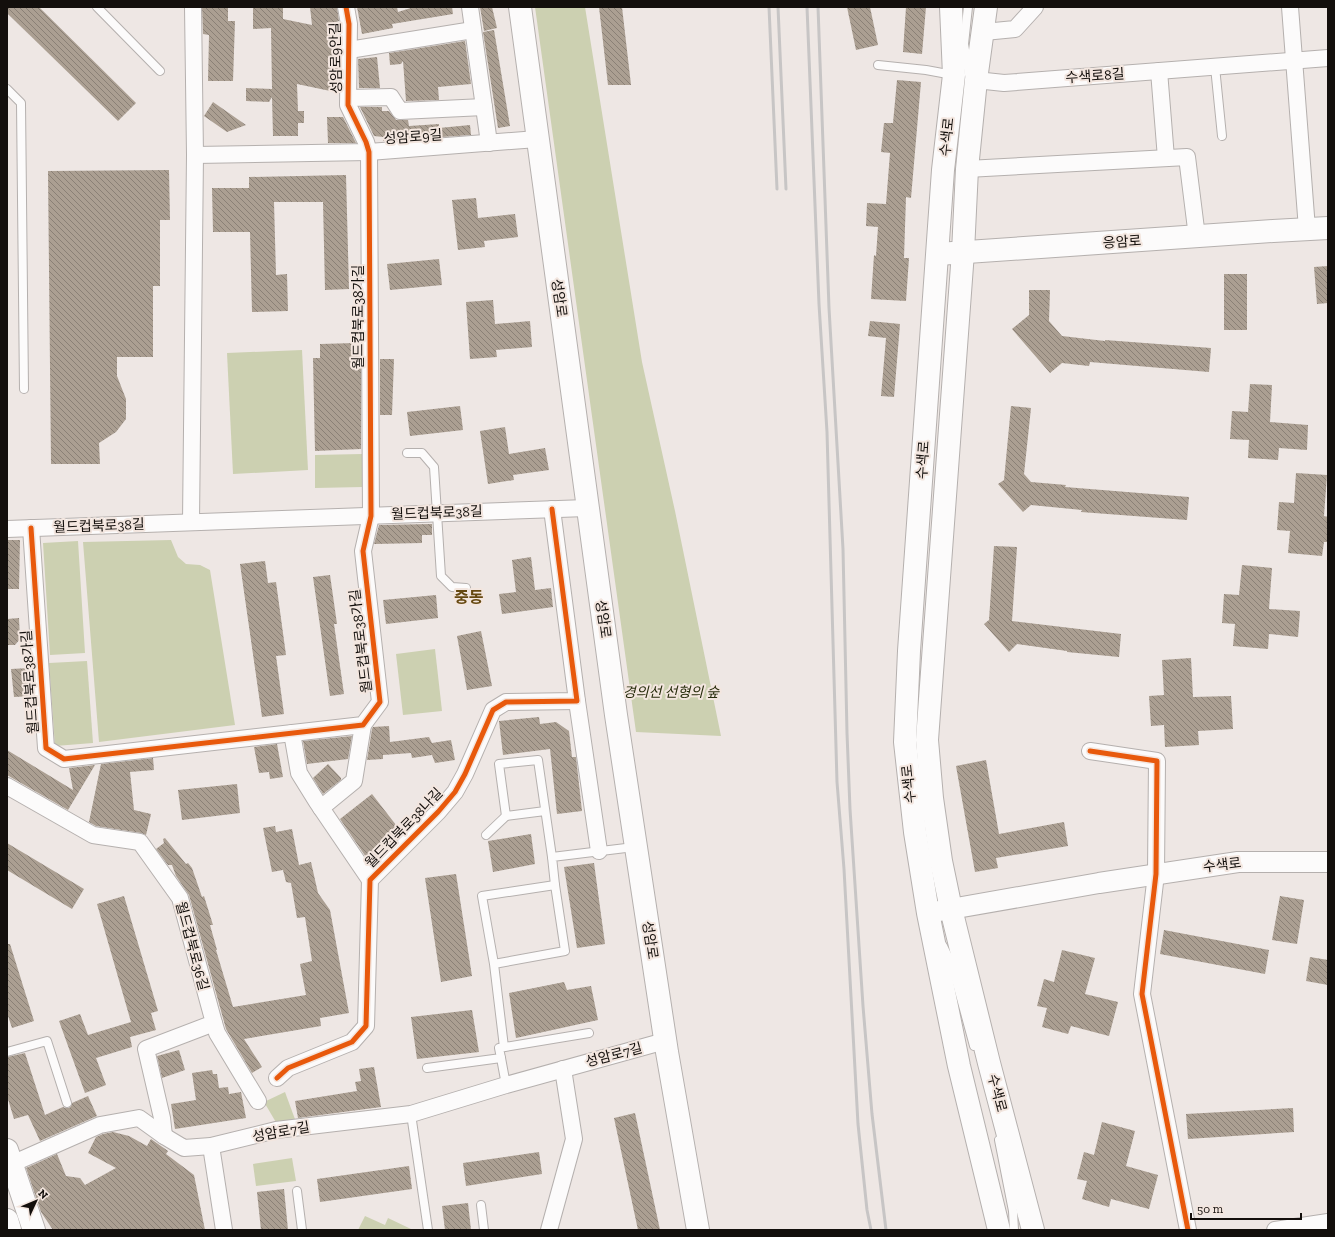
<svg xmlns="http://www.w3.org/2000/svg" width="1335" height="1237" font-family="'Zilla Slab','Noto Sans KR',serif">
	<defs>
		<pattern id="building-back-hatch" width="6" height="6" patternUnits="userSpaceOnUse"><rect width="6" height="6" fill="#ab9f92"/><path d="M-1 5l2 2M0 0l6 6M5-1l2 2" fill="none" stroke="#8a8076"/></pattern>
	</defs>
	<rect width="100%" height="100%" fill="#eee7e4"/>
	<g fill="#ccd0b1">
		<polygon points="535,7 585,7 642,362 675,511 721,736 636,732"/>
		<polygon points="302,350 308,470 233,474 227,353"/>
		<polygon points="362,454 363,487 315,488 315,455"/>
		<polygon points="171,540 178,557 186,564 200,565 210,570 235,725 99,742 83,542"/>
		<polygon points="78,541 85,653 50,655 43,543"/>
		<polygon points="435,649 442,711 403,715 396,654"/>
		<polygon points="87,661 93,743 55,746 49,663"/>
		<polygon points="285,1092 296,1122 277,1124 264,1102"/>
		<polygon points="292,1158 296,1181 256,1186 253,1164"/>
		<polygon points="365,1216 385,1225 388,1218 411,1229 410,1230 358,1230"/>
	</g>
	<g fill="url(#building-back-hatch)">
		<polygon points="7,7 39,7 136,103 118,121 7,13"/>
		<polygon points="202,7 228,7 228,21 235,21 233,81 208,81 209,35 203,34"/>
		<polygon points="253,7 283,7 283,19 312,25 310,7 337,7 339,21 336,22 337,61 339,61 339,70 335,92 297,84 298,111 304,111 304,123 298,123 298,136 273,136 272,97 269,102 246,101 246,88 272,89 271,28 253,29"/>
		<polygon points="357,7 397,7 398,12 414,7 452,7 453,14 392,24 393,28 362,34"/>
		<polygon points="480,7 492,7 497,28 484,31"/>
		<polygon points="599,7 622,7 631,85 608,85"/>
		<polygon points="847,7 870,7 878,45 856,50"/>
		<polygon points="906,7 926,7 922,54 903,52"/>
		<polygon points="494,30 510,126 498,128 483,32"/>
		<polygon points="465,41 471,84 438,87 439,100 406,101 403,61 401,64 390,65 389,53"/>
		<polygon points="377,57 380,88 359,88 358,59"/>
		<polygon points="897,80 921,82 911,198 906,197 904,258 909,258 906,301 871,299 874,255 876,256 878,227 866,226 867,203 886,204 890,153 881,152 884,123 893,123"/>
		<polygon points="213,102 246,125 227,132 204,116"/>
		<polygon points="360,107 382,107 382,111 389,111 396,120 408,120 409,126 439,124 439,128 470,125 471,135 383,141 383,137 374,136"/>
		<polygon points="327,117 343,117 356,143 328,143"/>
		<polygon points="169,170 170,220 160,220 160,286 153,286 153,357 117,357 117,376 126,399 126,419 116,432 99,443 100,464 51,464 48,171"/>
		<polygon points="346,175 349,289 325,290 323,202 274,202 276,275 287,274 288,311 252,312 250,232 213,232 212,188 249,188 249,177"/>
		<polygon points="476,198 478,218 515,214 518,237 484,241 485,247 458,250 452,200"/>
		<polygon points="439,259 442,285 390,290 387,264"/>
		<polygon points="1328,266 1328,303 1317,304 1314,267"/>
		<rect x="1224" y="274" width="23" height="56"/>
		<polygon points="1029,290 1050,290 1049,321 1062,336 1105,341 1105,340 1211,348 1209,372 1090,362 1089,366 1062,363 1050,373 1012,329 1029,315"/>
		<polygon points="493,300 495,324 530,321 532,347 496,350 497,357 470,359 466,302"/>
		<polygon points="870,321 900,324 894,397 881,396 886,338 868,336"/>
		<polygon points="355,343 355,356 361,356 361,449 315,451 313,358 320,358 320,344"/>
		<polygon points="380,359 394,359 392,415 380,415"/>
		<polygon points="1250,384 1272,385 1270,422 1308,425 1307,450 1279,448 1278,460 1248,458 1249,440 1230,439 1232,411 1248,412"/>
		<polygon points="460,406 463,430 410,436 407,412"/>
		<polygon points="1011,406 1031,408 1024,474 1031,482 1066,485 1065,487 1189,497 1187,520 1081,512 1082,510 1031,505 1023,512 998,484 1004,480"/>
		<polygon points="505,427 509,454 545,448 549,470 513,475 514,480 488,484 480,431"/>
		<polygon points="1296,473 1327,475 1324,516 1328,517 1328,542 1324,542 1322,556 1288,553 1290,531 1277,530 1279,502 1294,503"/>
		<polygon points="432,524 432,535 422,535 422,543 374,544 379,525"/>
		<polygon points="7,540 20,540 19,589 7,589"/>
		<polygon points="994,546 1017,547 1012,621 1121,634 1119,657 1067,652 1067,651 1017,644 1009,652 984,624 989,620"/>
		<polygon points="531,557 535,590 551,588 553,607 502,614 499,594 516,592 512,560"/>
		<polygon points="265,561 268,583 276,582 286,655 276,656 284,714 262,717 240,564"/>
		<polygon points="1242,565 1272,568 1269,609 1300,611 1298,637 1269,634 1268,649 1233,646 1235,624 1222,623 1224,594 1239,595"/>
		<polygon points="330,575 337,624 334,624 344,694 330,696 313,577"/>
		<polygon points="436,595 438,618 386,624 383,600"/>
		<polygon points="19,618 20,639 15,645 7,645 7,619"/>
		<polygon points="481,631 492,686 467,690 457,636"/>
		<polygon points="1191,658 1193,697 1231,696 1233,729 1198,731 1199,745 1165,747 1164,725 1151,726 1149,696 1164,695 1162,660"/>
		<polygon points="29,668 32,696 14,697 11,669"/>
		<polygon points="539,717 540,724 556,722 569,731 572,757 576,757 582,811 557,814 550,749 503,755 499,721"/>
		<polygon points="389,726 390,742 429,737 432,743 451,740 455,760 435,763 432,755 412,758 411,753 383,755 383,759 367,760 372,729 373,727"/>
		<polygon points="352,736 348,759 307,764 303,741"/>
		<polygon points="277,744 283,777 270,779 269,772 259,773 254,747"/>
		<polygon points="7,750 73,790 69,768 95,765 68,810 7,775"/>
		<polygon points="153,758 154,770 130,772 134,810 151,814 146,835 141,833 96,826 89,822 101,764"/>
		<polygon points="986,760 999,834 1064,822 1068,846 996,858 998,868 975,872 956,766"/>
		<polygon points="328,764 341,778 341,780 323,794 313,778"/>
		<polygon points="237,784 240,813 182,820 178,790"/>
		<polygon points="372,794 403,834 391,845 370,863 340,819"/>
		<polygon points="275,826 276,832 292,829 299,865 311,862 318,893 330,910 349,1013 320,1018 321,1026 244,1039 262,1067 252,1073 226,1029 189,895 176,876 172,865 168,865 156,849 164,843 163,839 165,838 186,864 188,863 192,868 202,897 204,896 213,925 210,925 217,950 216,950 233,1007 306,995 300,964 312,961 305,917 297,918 291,883 286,882 283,870 272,872 263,828"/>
		<polygon points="531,834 535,864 493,872 488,841"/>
		<polygon points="7,843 84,889 72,909 7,870"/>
		<polygon points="594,863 605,944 577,948 564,867"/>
		<polygon points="456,874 472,976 441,982 425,878"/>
		<polygon points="124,896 158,1011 151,1013 156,1030 130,1037 132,1047 96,1058 106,1085 85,1093 59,1021 80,1014 88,1035 131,1022 97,904"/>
		<polygon points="1280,896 1304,900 1297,944 1272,940"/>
		<polygon points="1164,930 1269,950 1265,974 1160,954"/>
		<polygon points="7,944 10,944 34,1021 12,1028 7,1013"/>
		<polygon points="1062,950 1095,958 1085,994 1118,1002 1109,1036 1071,1026 1068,1034 1042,1027 1047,1008 1037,1006 1044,979 1054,982"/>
		<polygon points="1310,957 1328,960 1328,985 1306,981"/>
		<polygon points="564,982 567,990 591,986 598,1020 516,1038 509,993"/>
		<polygon points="472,1010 479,1052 417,1059 411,1017"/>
		<polygon points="179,1050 185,1070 162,1078 157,1056"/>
		<polygon points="25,1053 45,1115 63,1107 65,1108 69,1108 71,1106 72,1103 88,1096 97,1116 40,1141 28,1115 14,1119 7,1096 7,1057"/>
		<polygon points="374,1067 381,1107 298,1118 295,1101 357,1091 355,1082 361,1081 359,1069"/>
		<polygon points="212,1070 213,1074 217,1074 219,1088 228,1087 229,1094 241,1092 246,1118 175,1129 171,1104 196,1100 192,1073"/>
		<polygon points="1293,1108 1294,1132 1188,1139 1186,1114"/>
		<polygon points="635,1113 660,1230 638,1230 614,1118"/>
		<polygon points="1102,1122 1135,1131 1126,1166 1158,1175 1149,1209 1111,1199 1109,1207 1082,1199 1087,1181 1077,1179 1084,1152 1094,1155"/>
		<polygon points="113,1132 129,1136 147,1146 151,1139 168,1151 166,1154 194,1175 205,1230 53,1230 41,1212 26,1168 57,1154 66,1176 80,1178 85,1185 116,1168 88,1153 96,1137 103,1134"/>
		<polygon points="539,1152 542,1174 466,1186 463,1163"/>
		<polygon points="409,1166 412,1189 320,1202 317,1179"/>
		<polygon points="284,1189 288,1230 261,1230 257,1192"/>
		<polygon points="468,1203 471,1230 445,1230 442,1206"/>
	</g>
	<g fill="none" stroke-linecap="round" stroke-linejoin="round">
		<g stroke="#b5b0ae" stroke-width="10">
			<g id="service">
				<polyline points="97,7 160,71"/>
				<polyline points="968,7 964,44 969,74"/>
				<polyline points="878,65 926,70 953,75"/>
				<polyline points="1215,67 1222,136"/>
				<polyline points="7,89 21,103 24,389"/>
				<polyline points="407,453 422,453 434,467 441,576 452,587 466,588"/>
				<polyline points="545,811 506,816 499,764 538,760 552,857"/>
				<polyline points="486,835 506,816"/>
				<polyline points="555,885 552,857 634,847"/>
				<polyline points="943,946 952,965 974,1046"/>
				<polyline points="494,964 565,951 555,885 482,896 494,964 504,1047"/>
				<polyline points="7,1052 47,1041 67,1103"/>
				<polyline points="501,1058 506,1085"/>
				<polyline points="427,1068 501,1058 499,1048 589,1033"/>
				<polyline points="411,1114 428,1230"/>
				<polyline points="999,1140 1013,1211 1014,1230"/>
				<polyline points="297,1191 302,1230"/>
				<polyline points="481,1205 484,1230"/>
			</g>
		</g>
		<g stroke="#b5b0ae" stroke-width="18">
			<g id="minor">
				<polyline points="470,7 489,143"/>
				<polyline points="1290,7 1307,229"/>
				<polyline points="984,32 1015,29 1035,7"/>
				<polyline points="349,50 473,30"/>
				<polyline points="1159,71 1166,158"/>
				<polyline points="976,80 1004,83 1328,58"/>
				<polyline points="349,98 391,97 400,111 484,107"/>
				<polyline points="195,155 369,152 537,139"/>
				<polyline points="967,169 1187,157 1197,237"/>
				<polyline points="191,522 195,155 193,7"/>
				<polyline points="31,528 46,748 64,759 363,725 380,702 363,551 371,516 369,152 366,142 348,105 349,24 346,7"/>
				<polyline points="7,529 587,508"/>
				<polyline points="577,701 599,851"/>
				<polyline points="292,733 299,773 317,802 370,880"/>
				<polyline points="1090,751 1157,761 1156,874 1142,994 1188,1230"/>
				<polyline points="7,786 93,835 140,842 180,898 214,1023 146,1049 162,1118 164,1136"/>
				<polyline points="321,808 354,781 363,725"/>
				<polyline points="214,1023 217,1033 258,1101"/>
				<polyline points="277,1078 288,1068 352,1042 366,1026 370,880 438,812 455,792 465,774 493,710 506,702 577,701 552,509"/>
				<polyline points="211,1146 224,1230"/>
				<polyline points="7,1166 100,1125 139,1118 164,1136 184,1148 211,1146 276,1130 411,1114 506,1085 665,1041"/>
				<polyline points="549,1230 574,1139 563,1069"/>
				<polyline points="1275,1230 1328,1222"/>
			</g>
		</g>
		<g stroke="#b5b0ae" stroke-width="22">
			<polyline id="tertiary" points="928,913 1099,883 1238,862 1328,862"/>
		</g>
		<g stroke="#b5b0ae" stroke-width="24">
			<g id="secondary">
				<polyline points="520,7 616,715 667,1052 698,1230"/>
				<polyline points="938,254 1273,231 1328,228"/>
				<polyline points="7,1150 34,1230"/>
				<polyline points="7,1220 10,1230"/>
			</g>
		</g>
		<g stroke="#b5b0ae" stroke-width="24">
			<g id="primary">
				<polyline points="951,7 954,75 943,170 909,651 905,742 915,832 928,913 959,1066 999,1230"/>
				<polyline points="986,7 976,80 967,169 963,252 927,740 932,798 941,861 951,909 989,1063 1033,1230"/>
			</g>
		</g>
		<use href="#service" stroke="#fcfbfb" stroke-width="8"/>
		<use href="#minor" stroke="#fcfbfb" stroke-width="16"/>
		<use href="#tertiary" stroke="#fcfbfb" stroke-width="20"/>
		<use href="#secondary" stroke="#fcfbfb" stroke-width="22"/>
		<use href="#primary" stroke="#fcfbfb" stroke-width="22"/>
		<g stroke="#c7c5c5" stroke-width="3">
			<polyline points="769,7 777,189"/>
			<polyline points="778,7 786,189"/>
			<polyline points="807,7 819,304 827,432 837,782 844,869 858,1124 867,1210 871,1230"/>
			<polyline points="818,7 829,308 843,549 847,733 850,809 863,1006 872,1114 886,1230"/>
		</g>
		<g stroke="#f3e6df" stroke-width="8">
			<g id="cycleway">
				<polyline points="31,528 46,748 64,759 363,725 380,702 363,551 371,516 369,152 366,142 348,105 349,24 346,7"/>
				<polyline points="1090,751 1157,761 1156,874 1142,994 1188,1230"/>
				<polyline points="277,1078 288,1068 352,1042 366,1026 370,880 438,812 455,792 465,774 493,710 506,702 577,701 552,509"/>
			</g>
		</g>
		<use href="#cycleway" stroke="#e8590c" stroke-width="5"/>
	</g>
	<g text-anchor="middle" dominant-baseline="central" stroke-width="4" stroke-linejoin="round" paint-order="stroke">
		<g font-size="14" fill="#130f0c" stroke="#f3e6df">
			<text transform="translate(336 58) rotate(-91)">성암로9안길</text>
			<text transform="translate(1095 76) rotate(-4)">수색로8길</text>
			<text transform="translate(413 137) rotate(-4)">성암로9길</text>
			<text transform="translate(947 137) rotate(-84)">수색로</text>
			<text transform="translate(1122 242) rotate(-4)">응암로</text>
			<text transform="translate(559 298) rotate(82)">성암로</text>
			<text transform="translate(358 317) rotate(-90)">월드컵북로38가길</text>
			<text transform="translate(923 460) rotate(-86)">수색로</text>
			<text transform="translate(437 513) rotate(-2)">월드컵북로38길</text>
			<text transform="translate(99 526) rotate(-2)">월드컵북로38길</text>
			<text transform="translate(603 619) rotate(82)">성암로</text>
			<text transform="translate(361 641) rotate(-97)">월드컵북로38가길</text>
			<text transform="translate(30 682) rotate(-94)">월드컵북로38가길</text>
			<text transform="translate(909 784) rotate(-96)">수색로</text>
			<text transform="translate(404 828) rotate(-46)">월드컵북로38나길</text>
			<text transform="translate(1222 865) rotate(-7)">수색로</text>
			<text transform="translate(650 940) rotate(81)">성암로</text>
			<text transform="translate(192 946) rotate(75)">월드컵북로36길</text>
			<text transform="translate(614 1055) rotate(-15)">성암로7길</text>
			<text transform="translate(997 1093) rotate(75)">수색로</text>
			<text transform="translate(281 1132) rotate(-10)">성암로7길</text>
		</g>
		<g font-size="14" font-style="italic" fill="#282d0d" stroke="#f3e6df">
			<text x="671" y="692">경의선 선형의 숲</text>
		</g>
		<g font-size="16" font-weight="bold" fill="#664911" stroke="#f3e6df">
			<text x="469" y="597">중동</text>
		</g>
	</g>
	<rect width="1335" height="1237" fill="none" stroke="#130f0c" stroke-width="16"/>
	<g transform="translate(36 1201) rotate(46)" stroke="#f3e6df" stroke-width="3" paint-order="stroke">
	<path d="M0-3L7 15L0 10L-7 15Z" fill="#130f0c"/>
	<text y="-6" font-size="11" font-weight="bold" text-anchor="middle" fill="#130f0c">N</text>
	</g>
	<path d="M1191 1213v6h110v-6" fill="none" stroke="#130f0c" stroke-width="2"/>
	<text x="1197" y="1213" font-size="12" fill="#130f0c" stroke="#f3e6df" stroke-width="3" paint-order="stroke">50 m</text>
</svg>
